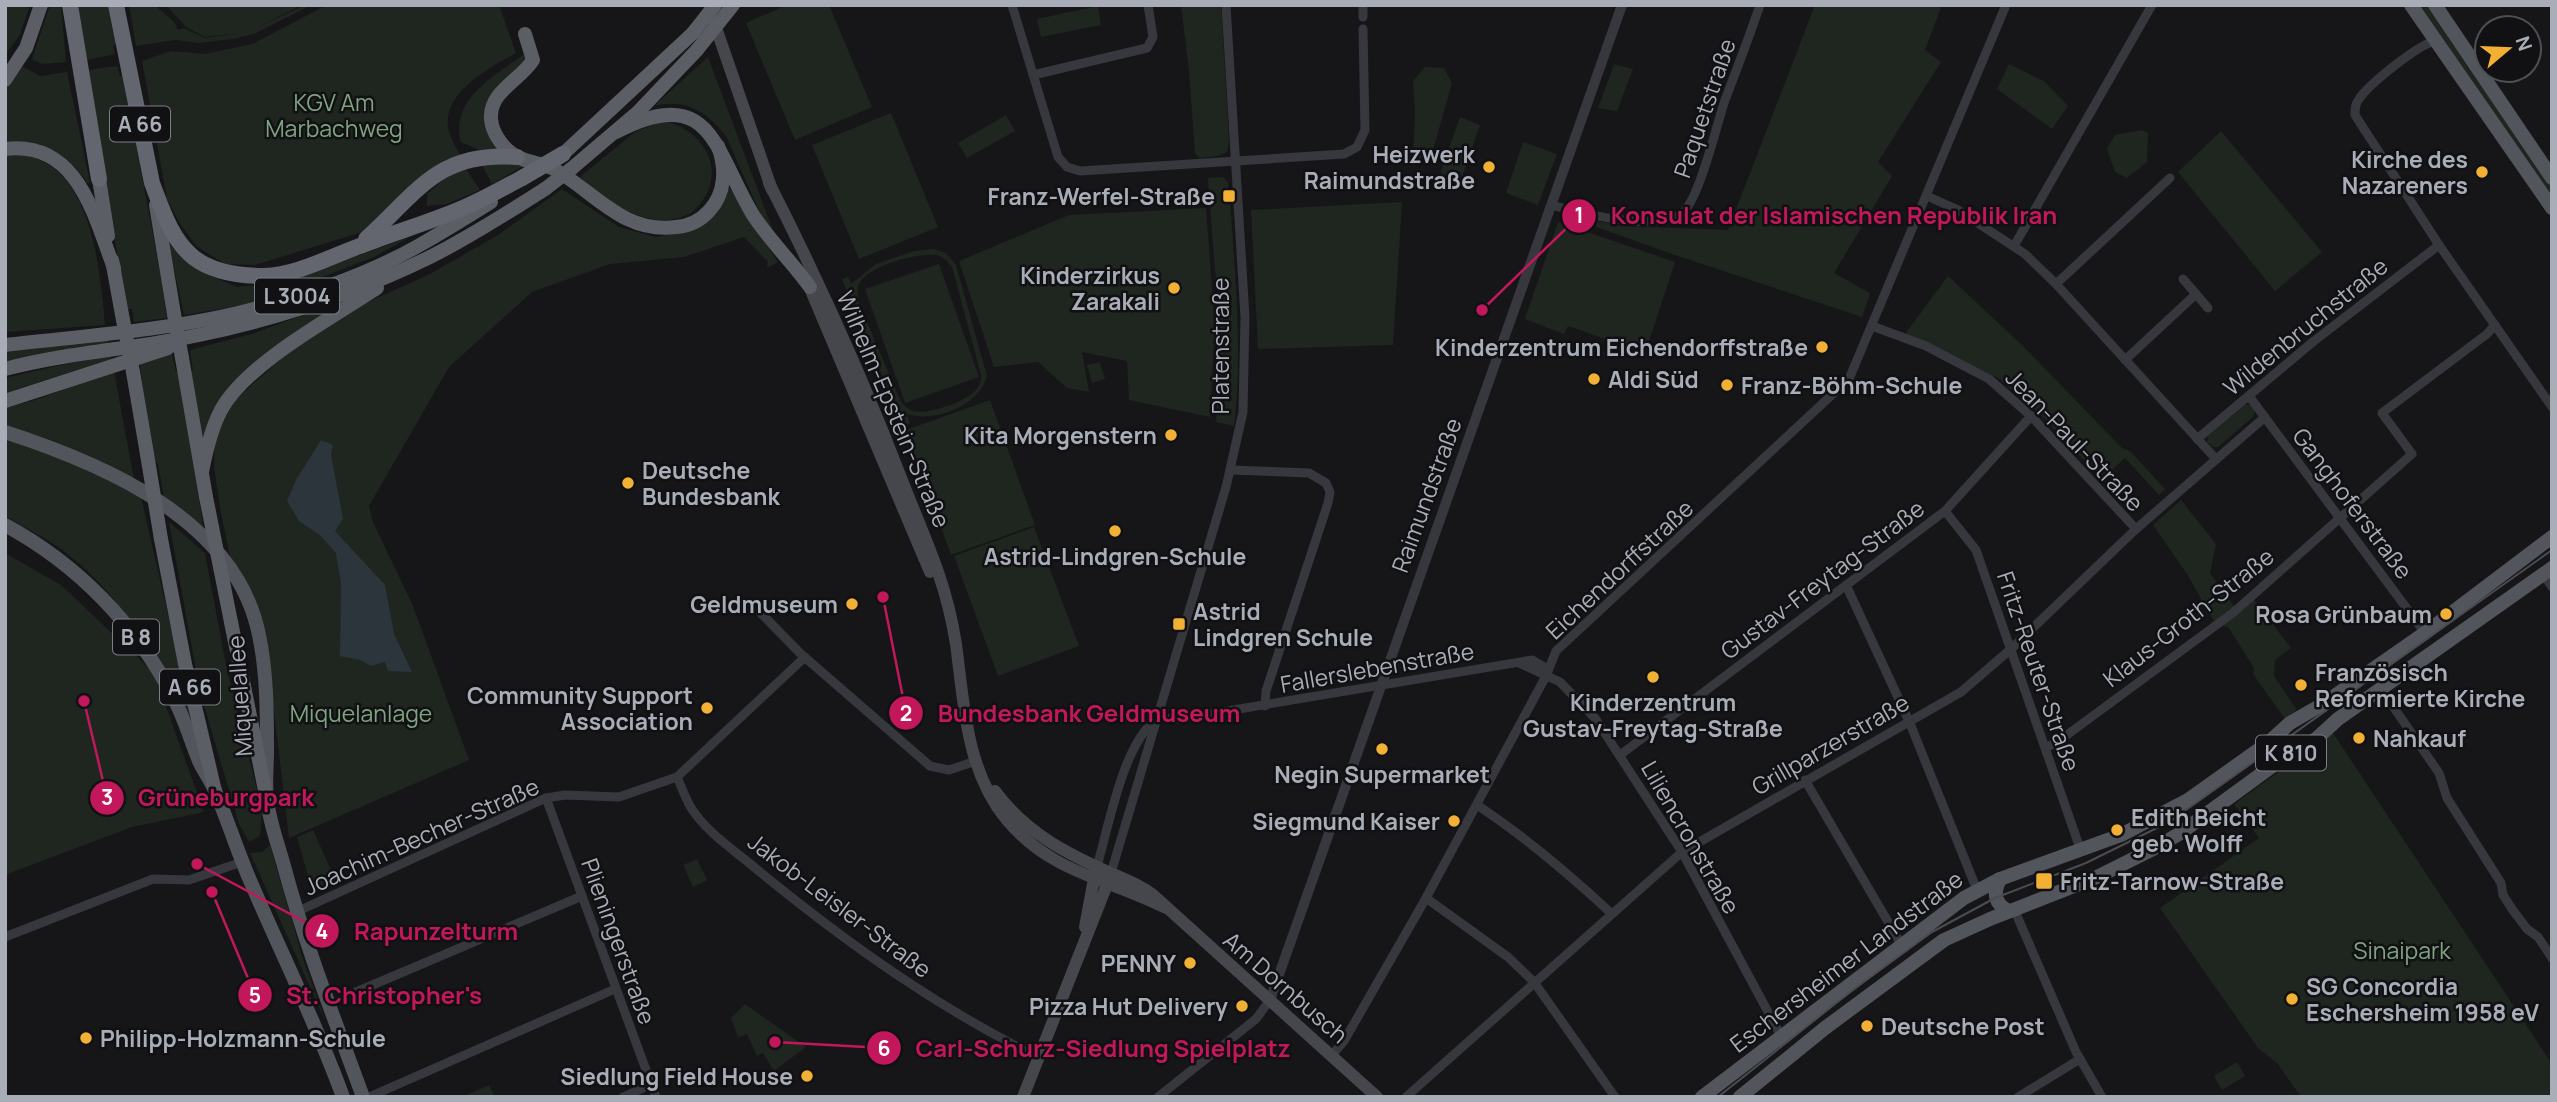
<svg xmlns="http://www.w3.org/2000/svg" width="2557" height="1102" font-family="Manrope,sans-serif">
	<rect width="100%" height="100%" fill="#161618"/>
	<g fill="#1e261f" fill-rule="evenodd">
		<polygon points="5,5 30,5 20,35 5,55"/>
		<polygon points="50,5 61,5 66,62 42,64 32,59"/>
		<polygon points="75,5 108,5 116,44 113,46 115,54 87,60"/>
		<polygon points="129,5 155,5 174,22 178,30 184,28 205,38 239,33 205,37 186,27 166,5 302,5 252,30 305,5 311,5 254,34 233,39 199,43 175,40 136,46"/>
		<path d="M327,5h172l17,48c-25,14 -73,39 -68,74 2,11 9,22 14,31l-75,52 -25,22 -107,33 -30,-1 -29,-18 -17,-24 -12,-23 -25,-138 29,-10 34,3 47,-10z"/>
		<polygon points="787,5 829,5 872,107 795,140 746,23"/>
		<polygon points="1181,5 1221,5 1229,141 1227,152 1218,156 1199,158 1195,153 1189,71"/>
		<polygon points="1815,5 1942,5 1925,50 1941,62 1878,162 1892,176 1834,273 1870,293 1862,317 1672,254 1563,215 1623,226 1728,230"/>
		<polygon points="2417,5 2430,5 2552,183 2552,201"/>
		<polygon points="1098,6 1101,25 1041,37 1037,19"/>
		<path d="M527,52l1,5 -39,52 18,43 -21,1 -25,-11c-12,-44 37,-68 66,-90z"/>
		<path d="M708,57l67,179 -7,-5 -42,-95c-19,-24 -40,-38 -72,-30z"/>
		<polygon points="1614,64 1633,69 1617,111 1598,108"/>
		<polygon points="2009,64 2044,81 2068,106 2052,129 1997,89"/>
		<path d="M22,66l18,10 27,-4 23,111h-3c-18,-30 -48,-43 -82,-41v-54z"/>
		<path d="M117,66l3,10h2c16,81 33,161 45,242l-33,4 -2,-13h-5l-41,-232 3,-7z"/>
		<polygon points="1425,67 1444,68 1452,83 1429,164 1413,160 1415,113 1413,81"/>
		<polygon points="891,113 938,227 859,259 812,145"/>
		<polygon points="1006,115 1015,131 967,158 958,143"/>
		<polygon points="1460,117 1480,125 1460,183 1441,176 1441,171"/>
		<path d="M662,121c37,5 65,45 41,79 -4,5 -10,13 -16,15 -37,17 -82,-13 -107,-38l55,-45z"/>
		<polygon points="2142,130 2148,133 2147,162 2127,178 2115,172 2107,149 2115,135"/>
		<polygon points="2221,131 2322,252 2275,291 2178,172"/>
		<polygon points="1523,142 1557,154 1538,205 1506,193"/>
		<path d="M5,155c9,0 19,-1 27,2 61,18 68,115 73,168l-100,7z"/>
		<polygon points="480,161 527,164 492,184"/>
		<polygon points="466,169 480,190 447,204 427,206 427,194 448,176"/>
		<path d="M1223,177l5,6v18h2c5,75 13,149 4,225l-18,-4 5,-73 -13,-171z"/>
		<polygon points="727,184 778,262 767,268 768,262 744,237 684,257 610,264 532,292 449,367 369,506 373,522 413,606 469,760 289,838 273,702 230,556 220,508 214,466 215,438 221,420 236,399 292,349 357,307 430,274 498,235 562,189 619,227 656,237 688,231"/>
		<polygon points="1402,202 1393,345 1258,349 1251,210"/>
		<polygon points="1206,208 1216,341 1212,342 1214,343 1210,417 1129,400 1127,361 1082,352 1089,392 1067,388 1038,362 994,367 959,261 1069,215"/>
		<polygon points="1558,222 1675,262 1645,353 1568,326 1564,334 1525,319"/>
		<polygon points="166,231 183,256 204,273 237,287 285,282 410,237 374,257 256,303 184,315"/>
		<path d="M933,249l13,4 10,12 31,111c-8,30 -52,47 -80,38l3,10 -7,2 -61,-147 6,-2 3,7 25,-20 38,-13zM937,255l9,5 6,7 29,108c0,6 -1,11 -5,15 -11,12 -48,25 -63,21 -8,-3 -12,-9 -15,-16l-40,-94c0,-5 -1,-12 1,-17 10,-19 58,-31 78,-29z"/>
		<polygon points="939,264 979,377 905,403 865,289"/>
		<polygon points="1948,276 2022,345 2122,448 2130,451 2165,489 2159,495 2125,458 2102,479 2039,413 1998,378 1905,334"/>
		<polygon points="362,293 256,367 206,438 201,438 190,370 193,371 190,350 255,333"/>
		<polygon points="108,339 108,343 5,362 5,350"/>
		<polygon points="110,354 111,359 5,393 5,378"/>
		<polygon points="172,354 176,372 179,372 204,532 164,497 158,464 155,461 140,382 142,381 140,364"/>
		<polygon points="1100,362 1105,379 1092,383 1087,365"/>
		<polygon points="114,371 134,480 54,441 5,425 5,408 32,401"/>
		<polygon points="990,400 1035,525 951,555 906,430"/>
		<polygon points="2245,405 2250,405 2255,411 2253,417 2218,447 2213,447 2207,442 2208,436"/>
		<path d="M5,438l83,31 53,28 50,218 -3,1c-33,-58 -65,-118 -118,-160 -19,-16 -43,-27 -65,-40z"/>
		<polygon points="2181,500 2216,544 2210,573 2239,613 2254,600 2291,648 2275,660 2274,676 2297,710 2285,719 2253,674 2254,668 2229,628 2214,621 2187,574 2153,525"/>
		<polygon points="169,522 205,553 227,670 262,809 260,836 249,842 239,824 200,692"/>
		<polygon points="1034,527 1079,646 998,676 954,556"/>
		<polygon points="5,553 61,585 154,673 204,812 132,827 5,875"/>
		<polygon points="2333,733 2552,1064 2552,1097 2301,1097 2277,1063 2258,1048 2160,908 2259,838 2234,804"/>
		<polygon points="313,830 335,879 312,890 297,837"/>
		<polygon points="270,845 303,959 327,1025 250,853 262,852"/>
		<polygon points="697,859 707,880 693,887 683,865"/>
		<polygon points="745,1004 806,1047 774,1071 763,1053 757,1056 747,1034 738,1037 731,1018"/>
		<polygon points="2237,1062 2245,1076 2222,1090 2214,1076"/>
		<polygon points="489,1085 495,1097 462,1097"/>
	</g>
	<polygon fill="#2c353c" points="321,440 333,445 331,455 343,519 335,531 385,585 394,634 412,672 388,671 385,662 371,666 360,660 340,656 341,584 336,553 321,536 299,521 287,501 296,480"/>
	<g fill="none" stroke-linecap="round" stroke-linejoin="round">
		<g stroke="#37383d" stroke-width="9">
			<polyline points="1012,5 1058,157 1067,167 1080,171 1344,154 1357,147 1365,130 1363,29"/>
			<polyline points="1363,17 1363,5"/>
			<path d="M2436,41c-16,2 -67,43 -77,58 -4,5 -4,10 -4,16l84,130 113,162"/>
			<polyline points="1033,75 1147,48 1153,37 1148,5"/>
			<polyline points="1927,196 1958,210 2025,254 2056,284 2215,458"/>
			<path d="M1551,205c30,8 102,27 130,9 18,-12 36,-91 44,-114 12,-31 24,-63 35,-95"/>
			<polyline points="2014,246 2152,5"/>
			<polyline points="2183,279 2208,308"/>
			<polyline points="2056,284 2170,178"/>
			<polyline points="1872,326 1926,346 1989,379 2031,416 2136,529"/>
			<polyline points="2125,360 2196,294"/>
			<polyline points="2249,396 2425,633"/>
			<polyline points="2197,439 2314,341 2439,245"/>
			<polyline points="1231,470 1309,473 1326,483 1330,492 1328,503 1266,691 1265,706"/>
			<polyline points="1945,511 1976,550 2081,851"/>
			<polyline points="2543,574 2552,587"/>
			<polyline points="1846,585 1909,721 1977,890"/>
			<polyline points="751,603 801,654 930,766 949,770 976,761"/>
			<polyline points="1519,663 1560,682 1595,718 1682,852 1781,1036"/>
			<polyline points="2381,689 2439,773 2447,798 2501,883 2503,895 2512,909 2527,929 2538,937 2552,958"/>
			<polyline points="1158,718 1179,719 1532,660 1544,667 1546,676"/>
			<polyline points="2046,747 2056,743 2234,612 2412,454 2382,413 2487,334 2495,325"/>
			<polyline points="1620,755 1945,511 2031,416"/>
			<path d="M677,777c4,9 8,20 13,29 16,27 47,46 70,66 87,71 179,137 280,186"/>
			<polyline points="1805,780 1901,944"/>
			<polyline points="546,798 656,1097"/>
			<path d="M1477,805c50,33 91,68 135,109"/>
			<path d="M1097,866c12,-40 26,-123 60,-147"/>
			<polyline points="1111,873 1226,487 1243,412 1245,317 1226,5"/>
			<polyline points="1426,898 1508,957 1534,982 1615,1097"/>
			<polyline points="2014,909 2076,1052 2102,1097"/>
			<polyline points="296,912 546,798 565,795 619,797 677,777 805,657"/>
			<polyline points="5,937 153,879 189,880 242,862"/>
			<polyline points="356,992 582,896"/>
			<polyline points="1332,1055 1344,1041 1426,898 1546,676 1556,651 1849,379 2006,5"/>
			<polyline points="369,1097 615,989"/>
			<polyline points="623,1097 652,1084"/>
			<polyline points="1158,1097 1256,1019 1270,1000"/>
			<polyline points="1406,1097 1682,852 1961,692 2011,649 2136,529 2265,417"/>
			<polyline points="2018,1097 2080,1059"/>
		</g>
		<polyline stroke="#37383d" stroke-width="10" points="1270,1000 1622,5"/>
		<g stroke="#45474d" stroke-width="12">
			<polyline points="713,19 772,190"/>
			<path d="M769,183c51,100 96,200 136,305 11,28 23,55 33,84 8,23 14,47 18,72 8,60 10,126 50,175 46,55 101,59 160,89"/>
			<polyline points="806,279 930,572"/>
			<path d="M995,791c31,42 72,63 118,83 14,6 27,11 39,20l225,203"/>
			<polyline points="1085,927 1095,873"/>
			<polyline points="1023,1097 1110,877"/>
		</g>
		<g stroke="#53555c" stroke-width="14">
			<polyline points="2411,5 2552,208"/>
			<polyline points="2435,5 2552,178"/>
			<path d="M5,432c99,32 231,88 254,203 8,38 8,78 8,116 0,16 -2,32 0,48 2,22 11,45 17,67 21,79 51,154 79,231"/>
			<path d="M5,525c72,39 131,99 168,172 11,20 17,42 26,64 5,11 13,21 17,32 12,28 21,57 33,85 31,73 67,144 94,219"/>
			<path d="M2000,879c-7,14 -6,25 9,32"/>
			<polyline points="1702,1097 1964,898 2000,879 2121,835 2188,800 2268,743 2290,723 2323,704 2425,633 2552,537"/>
			<polyline points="1740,1097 1825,1028 1944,940 1990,919 2097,877 2153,849 2179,834 2286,756 2316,739 2338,719 2552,568"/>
		</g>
		<g stroke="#5b5e65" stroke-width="14">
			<path d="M525,34l8,26c-12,20 -44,31 -42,59 1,15 14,32 27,38 11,6 24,6 36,12 41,23 69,65 122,58 13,-1 24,-6 33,-16 17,-18 17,-43 9,-65"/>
			<polyline points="5,80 26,48 41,5"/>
			<path d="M616,132c96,-50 98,18 137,83 17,26 39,47 57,72"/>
			<path d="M5,149c73,-9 89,67 109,119"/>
			<polyline points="563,154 693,33"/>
			<polyline points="571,169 638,112 697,50"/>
			<polyline points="99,179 108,236"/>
			<polyline points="156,205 174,314"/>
			<polyline points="112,260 123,320"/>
			<path d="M5,345c78,-9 156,-14 233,-32 59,-14 127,-37 180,-67 25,-14 49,-29 73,-44"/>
			<polyline points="182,358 206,497"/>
			<path d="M5,369c64,-17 130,-20 194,-34 80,-17 158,-42 231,-78 40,-20 77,-44 115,-68"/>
			<polyline points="133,372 147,454"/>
			<polyline points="5,401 168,348"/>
			<path d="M202,472c4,-21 9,-43 19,-62 26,-47 111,-92 156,-122"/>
			<polyline points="161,539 185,664 215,791"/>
			<polyline points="231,622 267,800"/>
		</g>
		<g stroke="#63666e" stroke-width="16">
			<polyline points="70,5 99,179"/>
			<path d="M116,5l36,178c10,26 19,56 41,74 19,15 48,19 71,19 33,-1 65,-19 96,-30 35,-14 71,-24 105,-39 19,-8 38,-19 57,-29"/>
			<path d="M366,239c52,-47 72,-88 151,-82"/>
		</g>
		<polyline stroke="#4a4c52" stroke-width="2" points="1718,1097 1850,992 1932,932 1995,898 2086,863 2169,822 2552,550"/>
		<g stroke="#5b5e65" stroke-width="14">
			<polyline points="693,33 715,5"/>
			<polyline points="697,50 733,5"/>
			<polyline points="545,189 571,169"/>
			<polyline points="174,314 182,358"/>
			<polyline points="123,320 133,372"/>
			<polyline points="147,454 161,539"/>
			<polyline points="206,497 231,622"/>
		</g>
		<polyline stroke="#63666e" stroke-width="16" points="522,178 563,154"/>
	</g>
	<g fill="#f2b134" stroke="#111113" stroke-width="2.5">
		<circle cx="1489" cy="167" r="7"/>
		<circle cx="2482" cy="172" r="7"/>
		<rect x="1222" y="189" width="14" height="14" rx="3.5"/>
		<circle cx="1174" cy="288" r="7"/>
		<circle cx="1822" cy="347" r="7"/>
		<circle cx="1594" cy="379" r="7"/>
		<circle cx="1727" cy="385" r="7"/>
		<circle cx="1171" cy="435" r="7"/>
		<circle cx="628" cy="483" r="7"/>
		<circle cx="1115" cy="531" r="7"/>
		<circle cx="852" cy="604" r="7"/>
		<circle cx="2446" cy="614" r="7"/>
		<rect x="1172" y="617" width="14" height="14" rx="3.5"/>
		<circle cx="1653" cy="677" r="7"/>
		<circle cx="2301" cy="685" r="7"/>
		<circle cx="707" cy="708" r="7"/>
		<circle cx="2359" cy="738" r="7"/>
		<circle cx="1382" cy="749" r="7"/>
		<circle cx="1454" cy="821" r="7"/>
		<circle cx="2117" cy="830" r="7"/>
		<rect x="2035" y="872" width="18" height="18" rx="3.5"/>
		<circle cx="1190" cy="963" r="7"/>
		<circle cx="2292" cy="999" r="7"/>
		<circle cx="1242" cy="1006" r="7"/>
		<circle cx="1867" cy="1026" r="7"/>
		<circle cx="86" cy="1038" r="7"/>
		<circle cx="807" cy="1076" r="7"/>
	</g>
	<g text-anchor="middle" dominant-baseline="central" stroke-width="5" stroke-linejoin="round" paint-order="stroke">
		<g fill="#111113" stroke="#7b7e86" stroke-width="2">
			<rect x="110" y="106.5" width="60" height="35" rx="5"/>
			<rect x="255" y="278.5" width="84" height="35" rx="5"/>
			<rect x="113" y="619.5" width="46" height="35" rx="5"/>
			<rect x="160" y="669.5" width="60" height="35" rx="5"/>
			<rect x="2256" y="735.5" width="70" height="35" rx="5"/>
		</g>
		<g font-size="21" font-weight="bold" fill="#a8adb8">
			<text x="140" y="124">A 66</text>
			<text x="297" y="296">L 3004</text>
			<text x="136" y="637">B 8</text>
			<text x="190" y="687">A 66</text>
			<text x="2291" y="753">K 810</text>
		</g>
		<g font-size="23" fill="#7fa381" stroke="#111113">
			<text x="334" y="102">KGV Am<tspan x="334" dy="26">Marbachweg</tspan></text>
			<text x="361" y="713">Miquelanlage</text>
			<text x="2402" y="950">Sinaipark</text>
		</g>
		<g font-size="23" fill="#a8adb8" stroke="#111113">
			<text transform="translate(1704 108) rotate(-71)">Paquetstraße</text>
			<text transform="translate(2305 326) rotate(-39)">Wildenbruchstraße</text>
			<text transform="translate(1220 346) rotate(-90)">Platenstraße</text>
			<text transform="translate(894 409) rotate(67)">Wilhelm-Epstein-Straße</text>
			<text transform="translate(2075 440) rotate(46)">Jean-Paul-Straße</text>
			<text transform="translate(1426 495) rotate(-70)">Raimundstraße</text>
			<text transform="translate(2353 503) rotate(53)">Ganghoferstraße</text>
			<text transform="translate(1619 569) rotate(-43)">Eichendorffstraße</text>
			<text transform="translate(1822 579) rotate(-37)">Gustav-Freytag-Straße</text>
			<text transform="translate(2188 617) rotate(-38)">Klaus-Groth-Straße</text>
			<text transform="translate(1377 667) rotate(-10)">Fallerslebenstraße</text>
			<text transform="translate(2039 671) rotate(71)">Fritz-Reuter-Straße</text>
			<text transform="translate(239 696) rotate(-94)">Miquelallee</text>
			<text transform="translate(1830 744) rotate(-30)">Grillparzerstraße</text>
			<text transform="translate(421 836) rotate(-24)">Joachim-Becher-Straße</text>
			<text transform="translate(1691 837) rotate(60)">Liliencronstraße</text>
			<text transform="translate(840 905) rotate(37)">Jakob-Leisler-Straße</text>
			<text transform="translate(619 941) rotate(70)">Plieningerstraße</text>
			<text transform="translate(1846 961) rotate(-37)">Eschersheimer Landstraße</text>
			<text transform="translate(1286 987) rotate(41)">Am Dornbusch</text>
		</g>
		<g font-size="23" font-weight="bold" fill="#a8adb8" stroke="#111113" text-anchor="end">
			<text x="1475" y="154">Heizwerk<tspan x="1475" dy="26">Raimundstraße</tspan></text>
			<text x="2468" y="159">Kirche des<tspan x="2468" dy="26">Nazareners</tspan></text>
			<text x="1215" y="196">Franz-Werfel-Straße</text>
			<text x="1160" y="275">Kinderzirkus<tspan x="1160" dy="26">Zarakali</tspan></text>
			<text x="1808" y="347">Kinderzentrum Eichendorffstraße</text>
			<text x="1608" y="379" text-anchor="start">Aldi Süd</text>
			<text x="1741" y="385" text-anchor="start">Franz-Böhm-Schule</text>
			<text x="1157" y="435">Kita Morgenstern</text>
			<text x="642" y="470" text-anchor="start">Deutsche<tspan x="642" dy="26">Bundesbank</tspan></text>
			<text x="1115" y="556" text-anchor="middle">Astrid-Lindgren-Schule</text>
			<text x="838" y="604">Geldmuseum</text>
			<text x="1193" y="611" text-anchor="start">Astrid<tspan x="1193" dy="26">Lindgren Schule</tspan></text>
			<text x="2432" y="614">Rosa Grünbaum</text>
			<text x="2315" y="672" text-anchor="start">Französisch<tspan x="2315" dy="26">Reformierte Kirche</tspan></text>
			<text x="693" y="695">Community Support<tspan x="693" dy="26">Association</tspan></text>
			<text x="1653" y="702" text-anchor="middle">Kinderzentrum<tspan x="1653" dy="26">Gustav-Freytag-Straße</tspan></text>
			<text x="2373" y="738" text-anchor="start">Nahkauf</text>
			<text x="1382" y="774" text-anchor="middle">Negin Supermarket</text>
			<text x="2131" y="817" text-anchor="start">Edith Beicht<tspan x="2131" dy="26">geb. Wolff</tspan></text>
			<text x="1440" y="821">Siegmund Kaiser</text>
			<text x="2060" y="881" text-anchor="start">Fritz-Tarnow-Straße</text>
			<text x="1176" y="963">PENNY</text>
			<text x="2306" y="986" text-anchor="start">SG Concordia<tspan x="2306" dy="26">Eschersheim 1958 eV</tspan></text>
			<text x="1228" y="1006">Pizza Hut Delivery</text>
			<text x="1881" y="1026" text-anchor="start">Deutsche Post</text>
			<text x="100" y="1038" text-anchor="start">Philipp-Holzmann-Schule</text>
			<text x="793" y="1076">Siedlung Field House</text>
		</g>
	</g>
	<path fill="none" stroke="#c2185b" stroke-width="2.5" d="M1482 310L1579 216M883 597L906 713M84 701L107 798M197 864L322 931M212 892L255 995M775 1042L884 1048"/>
	<g fill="#c2185b" stroke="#111113" stroke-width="2.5">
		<circle cx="1482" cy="310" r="7"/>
		<circle cx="883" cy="597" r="7"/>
		<circle cx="84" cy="701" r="7"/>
		<circle cx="197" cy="864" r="7"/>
		<circle cx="212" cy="892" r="7"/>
		<circle cx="775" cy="1042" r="7"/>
		<circle cx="1579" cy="216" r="18"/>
		<circle cx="906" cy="713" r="18"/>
		<circle cx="107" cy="798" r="18"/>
		<circle cx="322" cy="931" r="18"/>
		<circle cx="255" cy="995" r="18"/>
		<circle cx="884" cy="1048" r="18"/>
	</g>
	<g font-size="21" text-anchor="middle" font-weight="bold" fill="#fff">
		<text x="1579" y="223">1</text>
		<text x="906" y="721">2</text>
		<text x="107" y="805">3</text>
		<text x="322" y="939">4</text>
		<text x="255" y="1003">5</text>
		<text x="884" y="1056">6</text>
	</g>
	<g font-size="24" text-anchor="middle" font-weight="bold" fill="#c2185b" stroke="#111113" stroke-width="5" stroke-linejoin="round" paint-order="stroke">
		<text x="1834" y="224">Konsulat der Islamischen Republik Iran</text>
		<text x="1089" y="722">Bundesbank Geldmuseum</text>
		<text x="226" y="806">Grüneburgpark</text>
		<text x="436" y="940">Rapunzelturm</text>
		<text x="384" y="1004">St. Christopher's</text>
		<text x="1103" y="1057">Carl-Schurz-Siedlung Spielplatz</text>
	</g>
	<rect width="2557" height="1102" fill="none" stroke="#a8adb8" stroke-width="14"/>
	<g transform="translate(2508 49) rotate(71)"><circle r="33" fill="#111113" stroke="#4d4f55" stroke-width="2"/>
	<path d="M0-5L12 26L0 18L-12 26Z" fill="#f2b134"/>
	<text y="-10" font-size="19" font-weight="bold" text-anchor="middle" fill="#a8adb8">N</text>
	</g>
</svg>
